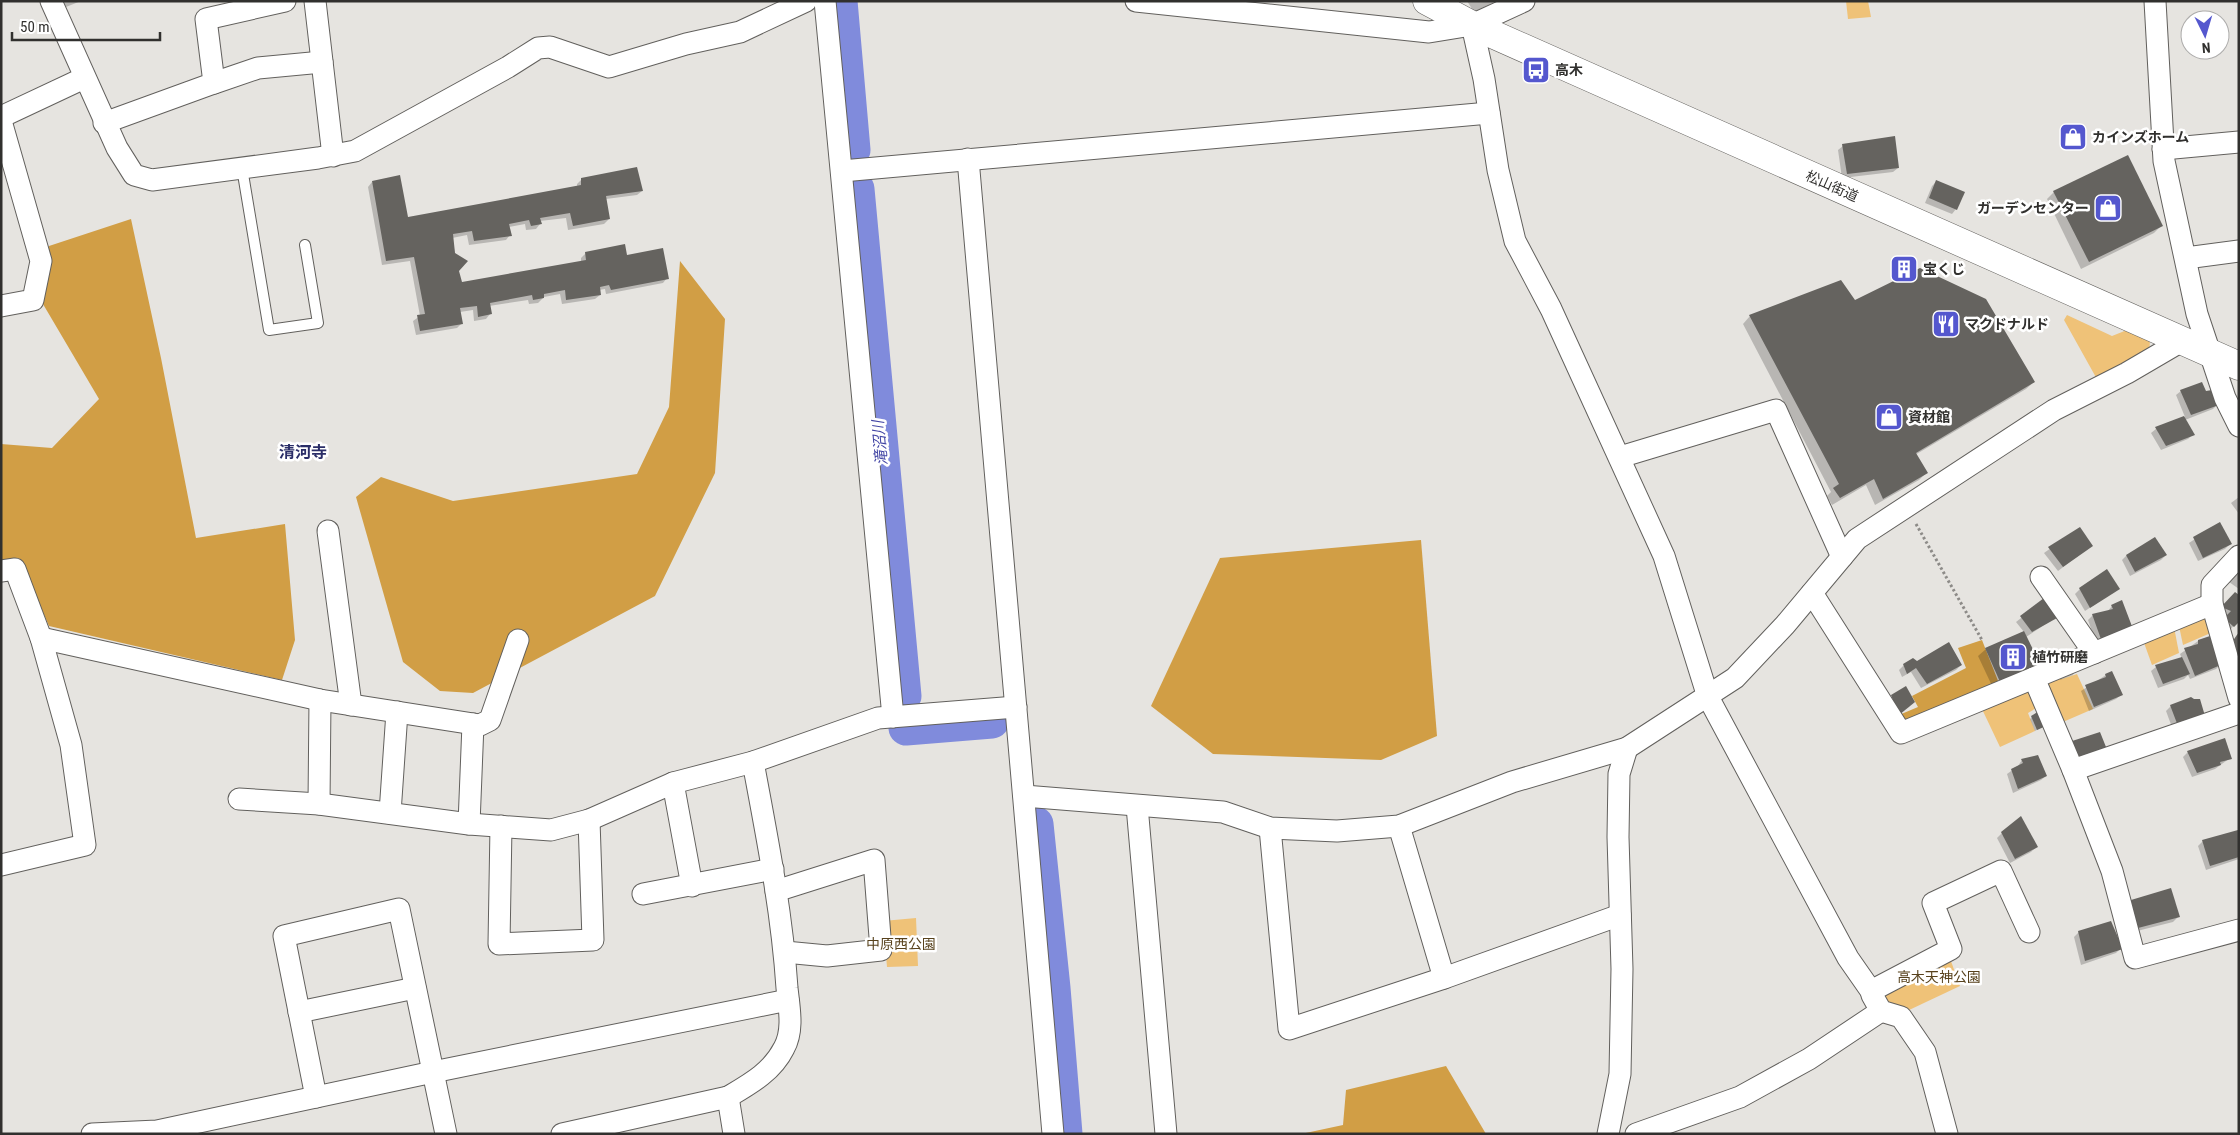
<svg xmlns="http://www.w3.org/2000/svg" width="2240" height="1135" font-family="'Roboto Condensed','Noto Sans JP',sans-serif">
	<rect width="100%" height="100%" fill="#e6e4e0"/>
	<g fill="#efc278">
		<polygon points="1846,1 1868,1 1871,17 1848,19"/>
		<polygon points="2067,315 2112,336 2127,330 2150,341 2149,353 2098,381 2064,320"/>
		<polygon points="2203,615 2213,632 2183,645 2179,626"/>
		<polygon points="2174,627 2179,653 2152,665 2143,640"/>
		<polygon points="2077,674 2093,709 2056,725 2041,683 2060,676 2062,679"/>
		<polygon points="2019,691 2029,692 2038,707 2028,713 2035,731 2000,747 1981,707"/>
		<polygon points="916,918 918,966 887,967 883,921"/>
		<polygon points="1948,953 1960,986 1907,1011 1872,995"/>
	</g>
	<g fill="#d19e45">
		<polygon points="131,219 161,358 196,538 285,524 295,640 282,680 49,626 19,558 1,561 1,444 52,448 99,399 40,299 49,246"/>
		<polygon points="680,261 725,319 715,473 655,596 473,693 440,691 403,662 356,497 381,477 453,501 637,474 669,407"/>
		<polygon points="1421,540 1437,736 1381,760 1213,754 1151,706 1220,558"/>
		<polygon points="1982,640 2002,691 1907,731 1899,715 1918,707 1912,696 1966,668 1958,648"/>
		<polygon points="1446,1066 1486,1134 1301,1134 1343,1125 1346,1090"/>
	</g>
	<g fill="#0003">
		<polygon points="52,1 81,1 56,11"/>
		<polygon points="1467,1 1496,1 1474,12"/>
		<polygon points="1843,146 1898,168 1893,172 1842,178 1838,150"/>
		<polygon points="582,179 642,191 637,195 606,199 609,219 604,224 568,230 566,218 540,221 540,224 536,229 526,230 525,224 509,227 510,235 506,240 469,245 467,235 452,238 461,284 581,262 581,258 586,253 626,256 667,278 663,283 606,294 605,289 599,290 600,295 595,299 562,304 560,294 544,297 538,303 529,304 528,300 489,306 490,314 486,319 474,321 473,310 460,312 462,323 457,328 416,335 413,321 420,316 410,261 382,265 368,187 372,182 407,219 577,187 577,184"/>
		<polygon points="1937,181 1956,209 1952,214 1925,203 1932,186"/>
		<polygon points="2054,192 2161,226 2154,233 2081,269 2047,199"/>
		<polygon points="1906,265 1908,270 1900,275 1897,270"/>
		<polygon points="1855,302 2034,382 2026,389 1915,455 1926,473 1919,480 1875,505 1866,485 1832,505 1827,496 1831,492 1743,324 1750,316"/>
		<polygon points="2181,391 2206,393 2217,405 2213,409 2185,420 2193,434 2188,439 2161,450 2151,433 2156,429 2185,417 2176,395"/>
		<polygon points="2239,497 2239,514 2231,503"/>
		<polygon points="2219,523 2230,544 2225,549 2198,561 2189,543"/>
		<polygon points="2079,528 2091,546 2058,571 2044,553"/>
		<polygon points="2166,555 2161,560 2130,576 2122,560 2126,556"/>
		<polygon points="2239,572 2239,589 2229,582"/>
		<polygon points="2080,589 2118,589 2085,611 2075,594"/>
		<polygon points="2235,594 2239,620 2229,631 2218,612"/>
		<polygon points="2044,600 2055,618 2026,637 2039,665 1994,690 1978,656 1986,649 2024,632 2016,622"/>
		<polygon points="2112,606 2132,629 2096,643 2088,620 2093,615 2107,612"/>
		<polygon points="2198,641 2221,664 2216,669 2190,679 2188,675 2184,679 2158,688 2151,671 2156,667 2182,659 2180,654"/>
		<polygon points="1917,663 1961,665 1956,670 1921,688 1911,672 1902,677 1899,670 1904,665"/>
		<polygon points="2074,672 2073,675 2060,680 2061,677"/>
		<polygon points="2106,675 2121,695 2116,699 2089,711 2081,691"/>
		<polygon points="2191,698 2173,730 2166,711 2171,706"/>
		<polygon points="2032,717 2044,726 2035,731 2030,719"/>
		<polygon points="2188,752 2230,758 2215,769 2192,777 2183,757"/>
		<polygon points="2022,760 2046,776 2041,780 2013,793 2007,774 2018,766"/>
		<polygon points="2237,832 2239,859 2206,870 2198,846 2203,841"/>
		<polygon points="2002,833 2036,847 2031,852 2010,863 1997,838"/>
		<polygon points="2132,901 2178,917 2173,922 2133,932 2127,906"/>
		<polygon points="2079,932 2121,948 2116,953 2081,965 2074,937"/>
	</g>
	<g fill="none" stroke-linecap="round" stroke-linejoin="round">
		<g stroke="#808bdc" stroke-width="35">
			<polyline points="840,1 853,150"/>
			<polyline points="857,189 904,696"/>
			<polyline points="906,728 992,721"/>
			<polyline points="1036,824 1053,988 1065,1134"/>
		</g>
	</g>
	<g fill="#65635f">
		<polygon points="1895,136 1899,168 1847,174 1842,144"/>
		<polygon points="2128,155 2163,226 2089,262 2053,191"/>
		<polygon points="637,167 643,191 606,196 610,219 573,226 570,213 540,218 542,224 531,226 529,220 509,224 512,236 474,241 472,231 453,234 455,253 468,261 459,271 462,282 586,260 585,252 625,244 627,255 663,248 669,279 611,290 609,285 600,287 601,295 566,300 565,290 544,294 544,298 533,300 532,295 490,303 492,314 478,317 477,306 460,308 463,324 420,331 417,315 425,314 414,257 386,261 372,181 400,175 408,217 581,185 581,178"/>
		<polygon points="1936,180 1965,192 1957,210 1929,198"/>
		<polygon points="1906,264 1910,270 1902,274 1899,267"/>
		<polygon points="1920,268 1986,299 2035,382 1916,453 1928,473 1883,499 1874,479 1840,498 1833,488 1839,484 1749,315 1841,280 1855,300"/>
		<polygon points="2202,382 2206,391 2212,390 2219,405 2191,415 2180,390"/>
		<polygon points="2184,416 2195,435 2166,446 2155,427"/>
		<polygon points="2220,522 2232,544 2203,558 2193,537"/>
		<polygon points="2080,527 2093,546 2063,567 2048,547"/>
		<polygon points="2155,537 2167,555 2135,572 2126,555"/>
		<polygon points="2107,569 2120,589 2090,608 2079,588"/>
		<polygon points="2235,592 2239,595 2239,622 2234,627 2224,618 2231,611 2221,607"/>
		<polygon points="2044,598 2057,618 2032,632 2020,616"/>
		<polygon points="2122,600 2133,629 2102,642 2092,614 2113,609 2111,605"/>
		<polygon points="2024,631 2041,666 2001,684 1985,648"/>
		<polygon points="2239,632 2239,657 2233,654 2232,642"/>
		<polygon points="2210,636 2223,664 2195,676 2184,648 2198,644 2198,640"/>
		<polygon points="1949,642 1962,665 1927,684 1916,668 1907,674 1903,664 1913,658 1917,661"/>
		<polygon points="2182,657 2190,674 2163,684 2155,665"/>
		<polygon points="2112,671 2123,695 2094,707 2085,685 2106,677 2105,674"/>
		<polygon points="1906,686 1915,702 1899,715 1891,695"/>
		<polygon points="2191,697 2194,699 2200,699 2205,716 2178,726 2170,705"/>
		<polygon points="2039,711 2046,726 2037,730 2031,716"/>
		<polygon points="2100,732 2108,752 2076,762 2069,742"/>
		<polygon points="2225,738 2232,759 2220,762 2221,765 2197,773 2187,751"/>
		<polygon points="2038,755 2047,776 2018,789 2011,769 2023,763 2021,759"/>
		<polygon points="2021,816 2038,847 2015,859 2001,832"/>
		<polygon points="2238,830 2239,857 2210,866 2202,840"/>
		<polygon points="2171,888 2180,917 2138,928 2131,900"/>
		<polygon points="2111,921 2123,949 2085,961 2078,931"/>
	</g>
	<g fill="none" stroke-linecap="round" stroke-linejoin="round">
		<g stroke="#62605d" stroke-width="12">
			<polyline id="service" points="242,168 269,330 318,323 305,245"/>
		</g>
		<g stroke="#62605d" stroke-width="23">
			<g id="minor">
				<polyline points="51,1 117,148 134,175 152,180 318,158 355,151 508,67 538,48 550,47 609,67 686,44 740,32 806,1"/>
				<polyline points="315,1 333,156"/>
				<polyline points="825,1 893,717"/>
				<polyline points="1136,1 1429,32 1472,25 1524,1"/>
				<polyline points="2155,1 2164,161 2197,314 2225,398 2239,426"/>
				<polyline points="1472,25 1484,79 1498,170 1515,241 1551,309 1664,556 1708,697 1848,958 1871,991 1872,995 1881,1011 1901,1017 1925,1052 1947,1134"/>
				<polyline points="214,83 258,68 322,62"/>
				<polyline points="1,117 84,78"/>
				<polyline points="1,121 41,261 33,300 1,306"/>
				<polyline points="104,123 214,83 206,19 285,1"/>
				<polyline points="2163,149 2239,142"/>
				<polyline points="968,159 1053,1134"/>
				<polyline points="842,171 1489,113"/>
				<polyline points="2186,258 2239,251"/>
				<polyline points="1620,457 1776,410 1842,557"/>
				<polyline points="328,531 351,705"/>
				<polyline points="2239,556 2212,585 2212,604 2239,698"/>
				<polyline points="1,571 15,569 41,638 71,745 85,845 1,865"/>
				<polyline points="2041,577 2094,653"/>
				<polyline points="1812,593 1901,733 2212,604"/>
				<polyline points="41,638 320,700 480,725 490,720 518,640"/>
				<polyline points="2034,678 2073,770"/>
				<polyline points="2239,713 2073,770 2112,871 2135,958 2239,930"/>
				<polyline points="673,783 692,886"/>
				<polyline points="1024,796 1223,812 1270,828 1337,831 1399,826 1512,782 1627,748 1735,678 1785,625 1857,539 2054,410 2127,373 2180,342"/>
				<polyline points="239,799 319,804 469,824 551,830 589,820 673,783 753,762 878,718 1016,707"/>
				<polyline points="319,804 320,700"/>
				<polyline points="1137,806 1166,1134"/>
				<polyline points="390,813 397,712"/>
				<polyline points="469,824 473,724"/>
				<polyline points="501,826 499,944 593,940 589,820"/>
				<polyline points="1399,826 1444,978"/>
				<polyline points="1270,828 1289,1029 1444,978 1620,915"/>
				<polyline points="776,891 874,860 881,950 827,956 785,952"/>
				<polyline points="643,894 773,869"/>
				<polyline points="1871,991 1951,949 1933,903 2001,871 2029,932"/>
				<polyline points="299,1012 415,988"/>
				<polyline points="316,1097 284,936 399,909 446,1134"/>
				<path d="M728,1097c22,-13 44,-25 56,-49 10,-18 5,-41 3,-60 -5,-76 -20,-151 -34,-226"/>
				<polyline points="92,1134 157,1131 433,1072 788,1000"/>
				<polyline points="562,1134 728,1097 734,1134"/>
				<polyline points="1608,1134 1620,1074 1622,969 1618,837 1619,774 1627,748"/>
				<polyline points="1636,1134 1740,1097 1809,1059 1881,1011"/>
			</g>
		</g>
		<g stroke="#62605d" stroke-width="29">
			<polyline id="secondary" points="1427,1 1472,25 2239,366"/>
		</g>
		<polyline stroke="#8d8b88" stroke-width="3" stroke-dasharray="2.5 2.5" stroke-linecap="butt" points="1916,524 1982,640"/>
		<use href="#service" stroke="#fff" stroke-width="10"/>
		<use href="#minor" stroke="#fff" stroke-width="21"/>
		<use href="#secondary" stroke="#fff" stroke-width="28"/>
	</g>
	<defs>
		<g id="bus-square" transform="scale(1.4375)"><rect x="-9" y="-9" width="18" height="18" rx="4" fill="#5457ce" stroke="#fff"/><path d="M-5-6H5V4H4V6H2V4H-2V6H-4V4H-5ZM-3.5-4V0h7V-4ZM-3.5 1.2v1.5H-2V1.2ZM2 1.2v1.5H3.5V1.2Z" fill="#fff"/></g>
		<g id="shop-square" transform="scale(1.4375)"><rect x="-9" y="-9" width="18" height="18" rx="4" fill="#5457ce" stroke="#fff"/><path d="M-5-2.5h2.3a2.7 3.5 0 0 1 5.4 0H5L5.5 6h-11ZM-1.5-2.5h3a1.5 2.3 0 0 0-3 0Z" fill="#fff"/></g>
		<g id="building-square" transform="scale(1.4375)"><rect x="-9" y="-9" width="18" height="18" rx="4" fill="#5457ce" stroke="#fff"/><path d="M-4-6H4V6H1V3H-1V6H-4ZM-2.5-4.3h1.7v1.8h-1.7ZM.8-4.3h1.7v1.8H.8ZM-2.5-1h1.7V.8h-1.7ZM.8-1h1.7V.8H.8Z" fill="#fff"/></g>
		<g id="restaurant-square" transform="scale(1.4375)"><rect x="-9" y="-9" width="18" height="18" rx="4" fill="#5457ce" stroke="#fff"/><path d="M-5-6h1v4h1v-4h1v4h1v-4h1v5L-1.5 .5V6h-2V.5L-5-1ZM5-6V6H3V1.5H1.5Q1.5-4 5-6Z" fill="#fff"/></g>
	</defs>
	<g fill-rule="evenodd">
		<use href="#bus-square" x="1536" y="70"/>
		<use href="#shop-square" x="2073" y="137"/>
		<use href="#shop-square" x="2108" y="208"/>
		<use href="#building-square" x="1904" y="269"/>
		<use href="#restaurant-square" x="1946" y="324"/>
		<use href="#shop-square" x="1889" y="417"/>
		<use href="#building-square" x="2013" y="657"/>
	</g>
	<g text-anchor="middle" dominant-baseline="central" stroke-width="5" stroke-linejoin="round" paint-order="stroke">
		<g font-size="14" font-weight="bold" fill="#31302e" stroke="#fff" text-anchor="start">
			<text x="1555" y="70">高木</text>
			<text x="2092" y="137">カインズホーム</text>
			<text x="2089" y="208" text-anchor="end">ガーデンセンター</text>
			<text x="1923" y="269">宝くじ</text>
			<text x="1965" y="324">マクドナルド</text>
			<text x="1908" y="417">資材館</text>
			<text x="2032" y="657">植竹研磨</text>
		</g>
		<g font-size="14" fill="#31302e" stroke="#fff">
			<text transform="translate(1832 186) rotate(24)">松山街道</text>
		</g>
		<g font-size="14" fill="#58421d" stroke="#fff">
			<text x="901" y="944">中原西公園</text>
			<text x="1939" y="977">高木天神公園</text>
		</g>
		<g font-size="15" font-style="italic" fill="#4144a4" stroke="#fff">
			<text transform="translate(880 443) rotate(-95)">滝沼川</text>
		</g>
		<g font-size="16" font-weight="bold" fill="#2b2e68" stroke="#fff">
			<text x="303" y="452">清河寺</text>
		</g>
	</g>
	<rect width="2240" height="1135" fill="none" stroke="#31302e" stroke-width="5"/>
	<g transform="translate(2205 35) rotate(175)"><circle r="24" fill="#ffffff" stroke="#adacab"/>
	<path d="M0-4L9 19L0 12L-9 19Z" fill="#5457ce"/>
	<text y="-8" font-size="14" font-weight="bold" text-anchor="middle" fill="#31302e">N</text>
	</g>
	<path d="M12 32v8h148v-8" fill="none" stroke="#31302e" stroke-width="2.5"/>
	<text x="20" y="32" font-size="15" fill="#31302e" stroke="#ffffff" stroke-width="4" paint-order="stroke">50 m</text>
</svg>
